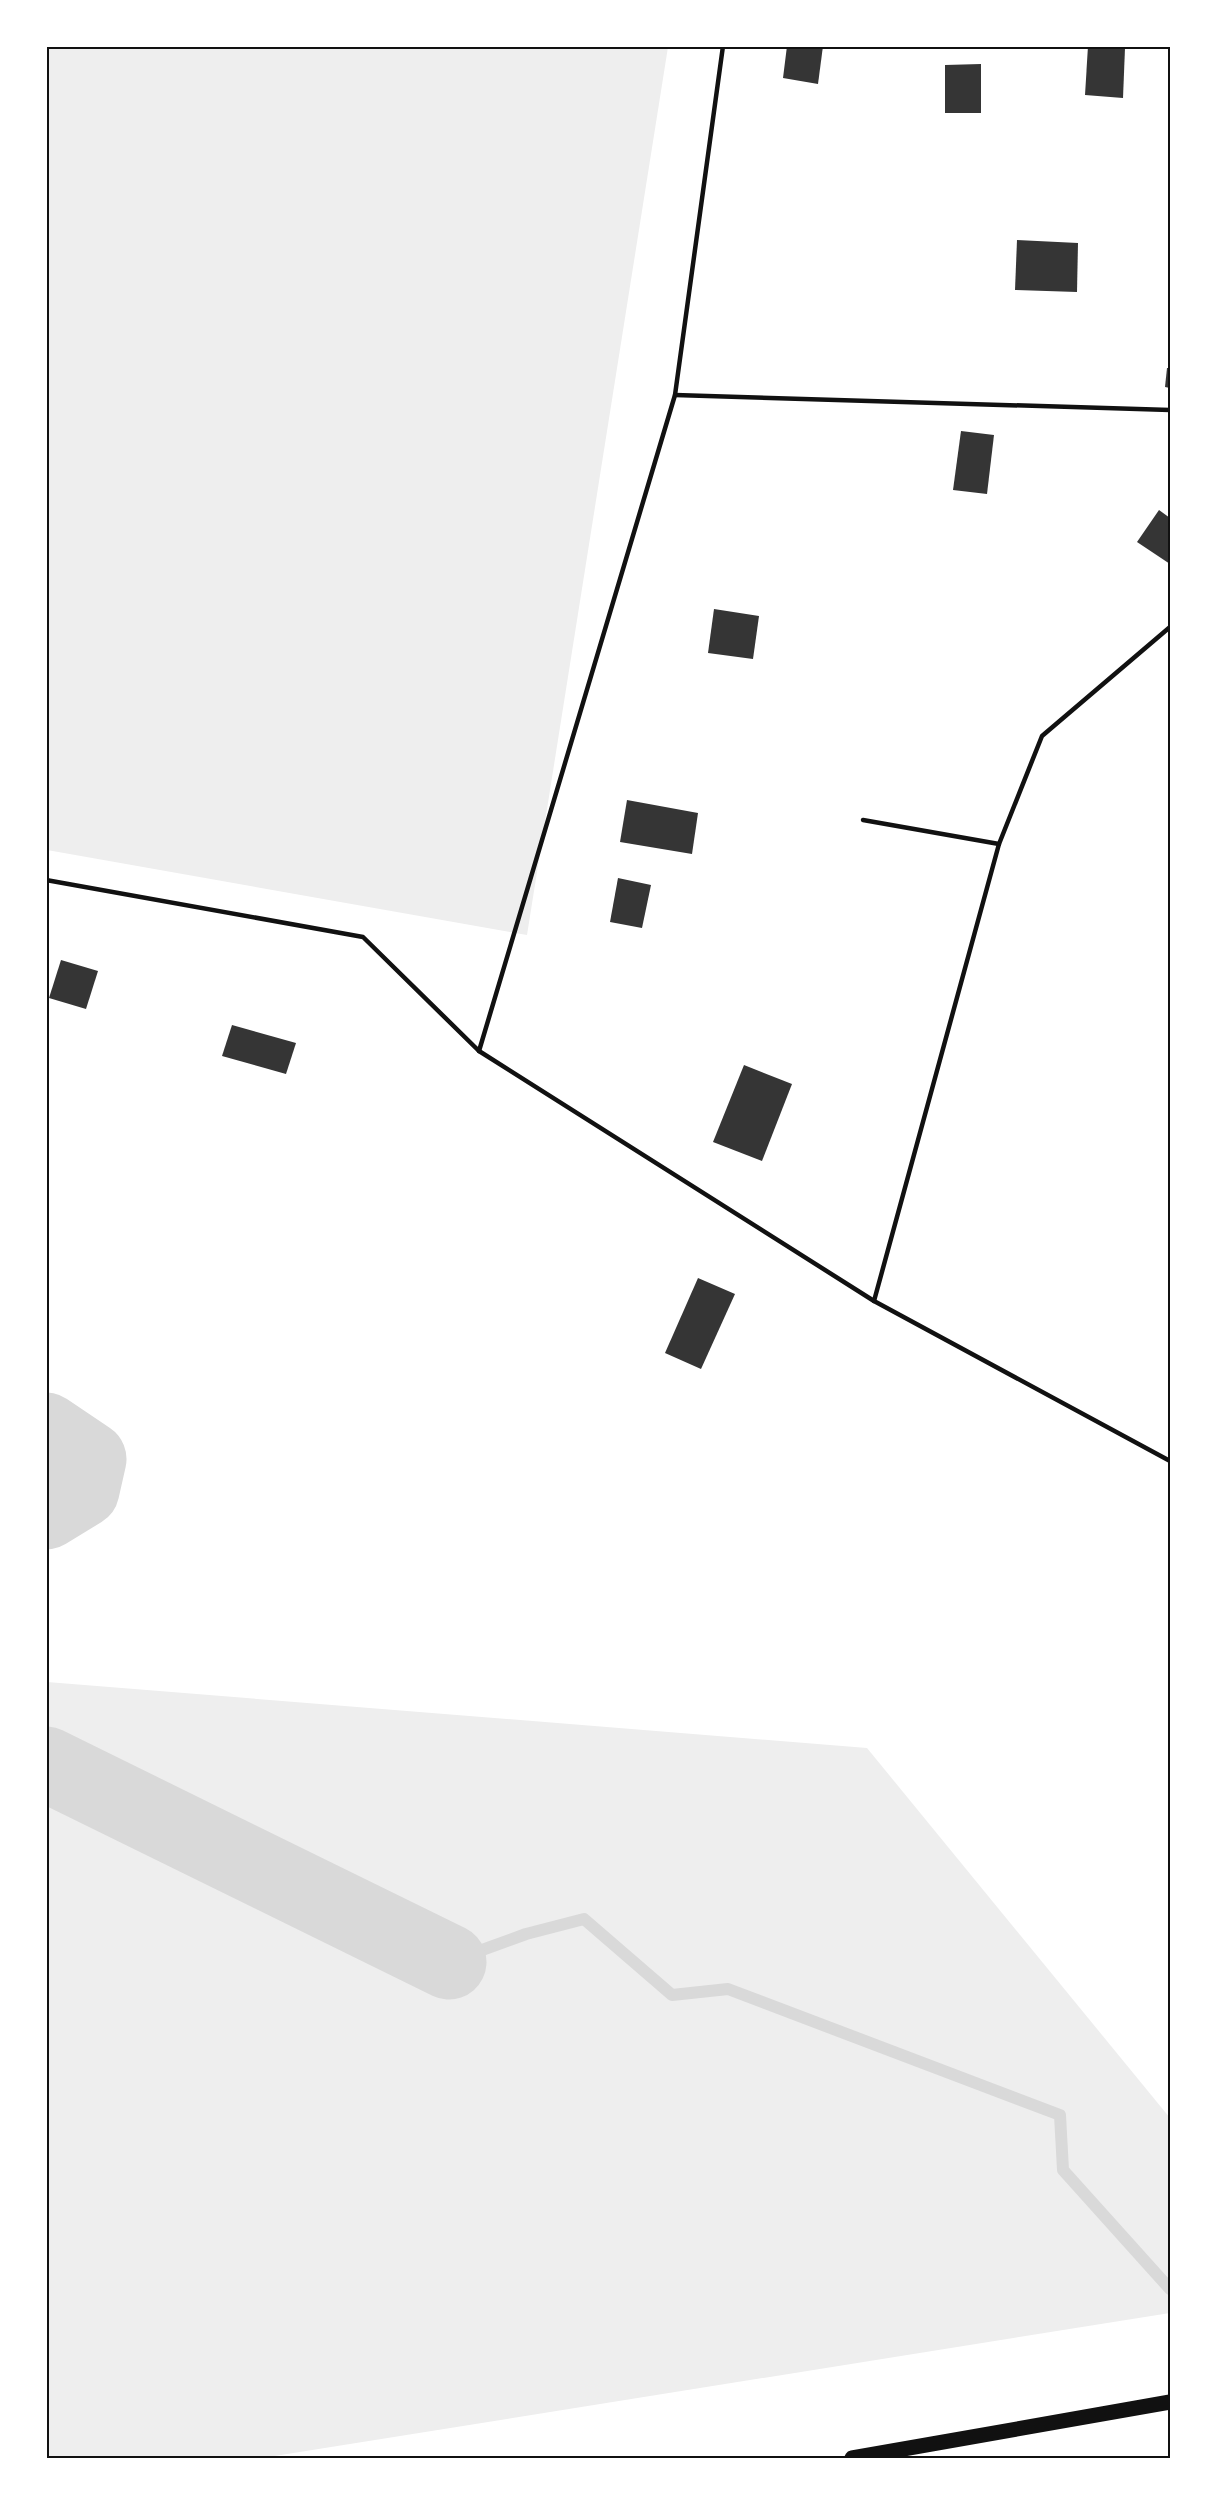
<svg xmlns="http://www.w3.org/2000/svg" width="1217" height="2505" font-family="Rubik,sans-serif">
	<rect width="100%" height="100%" fill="#fff"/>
	<g fill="#eee">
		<polygon points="46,47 668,47 527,935 47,850"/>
		<polygon points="47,1682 867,1748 1170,2118 1170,2313 262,2458 47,2458"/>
	</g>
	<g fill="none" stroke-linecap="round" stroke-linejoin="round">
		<polyline stroke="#d9d9d9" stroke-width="12" points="449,1962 526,1934 584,1919 672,1995 728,1989 1060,2115 1063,2170 1170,2289"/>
		<g stroke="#d9d9d9" stroke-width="75">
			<polyline points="46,1430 89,1459 82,1490 46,1512"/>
			<polyline points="46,1764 449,1962"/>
		</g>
	</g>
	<g fill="#353535">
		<polygon points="787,46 823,46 818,84 783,78"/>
		<polygon points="1088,46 1125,48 1123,98 1085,95"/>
		<polygon points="981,64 981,113 945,113 945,65"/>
		<polygon points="1017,240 1078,243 1077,292 1015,290"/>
		<polygon points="1167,368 1170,368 1170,388 1165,387"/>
		<polygon points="961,431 994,435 987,494 953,490"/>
		<polygon points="1159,510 1170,518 1170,564 1137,542"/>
		<polygon points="714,609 759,616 753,659 708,653"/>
		<polygon points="627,800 698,813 692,854 620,842"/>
		<polygon points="618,878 651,885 642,928 610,922"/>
		<polygon points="61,960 98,971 86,1009 49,998"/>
		<polygon points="232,1025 296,1043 286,1074 222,1056"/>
		<polygon points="744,1065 792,1084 762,1161 713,1142"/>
		<polygon points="698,1278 735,1294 701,1369 665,1353"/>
	</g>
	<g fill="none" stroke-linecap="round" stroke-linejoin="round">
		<g stroke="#111" stroke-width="4.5">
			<polyline points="675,395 1170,410"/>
			<polyline points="863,820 999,844"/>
			<polyline points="46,880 363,937 479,1051 874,1301 1170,1461"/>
			<polyline points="479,1051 675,395 723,46"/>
			<polyline points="874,1301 999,844 1042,736 1170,627"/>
		</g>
		<polyline stroke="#111" stroke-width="15" points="852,2458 1170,2402"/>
	</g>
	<rect width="1217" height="2505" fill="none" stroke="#ffffff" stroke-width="96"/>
	<rect x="48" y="48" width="1121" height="2409" fill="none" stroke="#111" stroke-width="2"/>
</svg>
